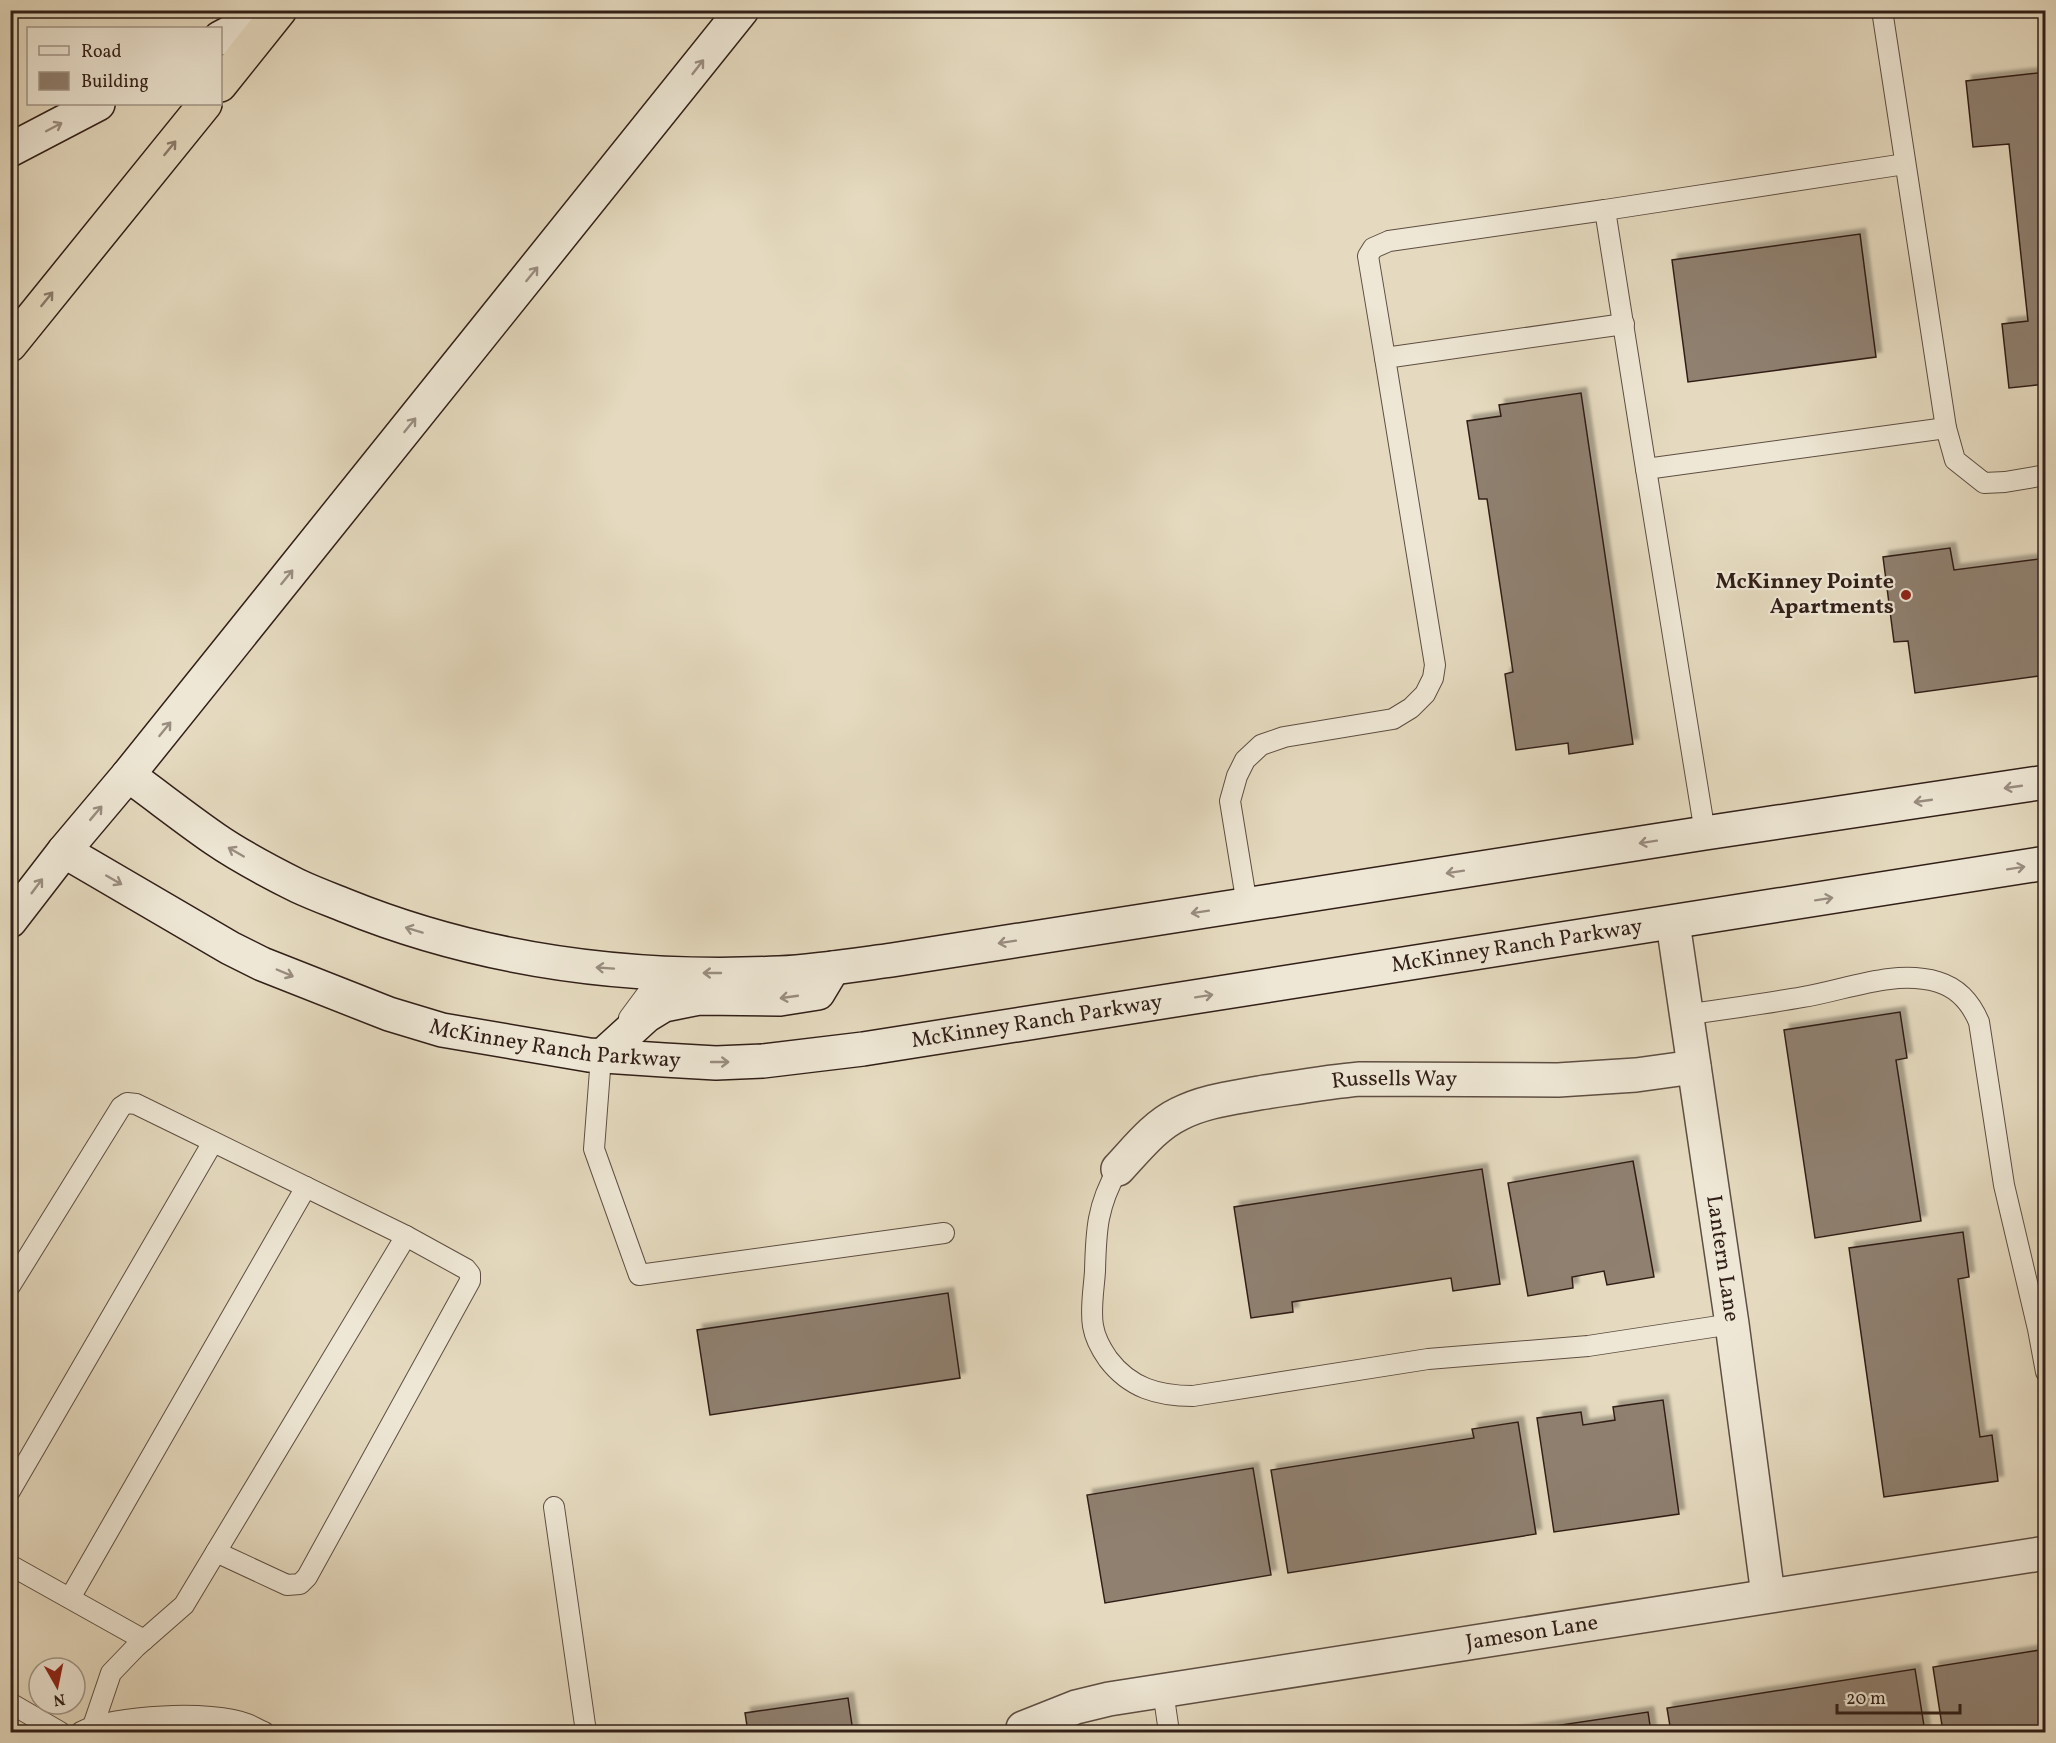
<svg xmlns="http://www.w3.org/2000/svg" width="2056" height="1743" font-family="Vollkorn,serif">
	<defs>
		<filter id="shadow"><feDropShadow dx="5.5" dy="-5.5" stdDeviation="1.5" flood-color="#0004"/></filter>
	</defs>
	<rect width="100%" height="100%" fill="#e5dabf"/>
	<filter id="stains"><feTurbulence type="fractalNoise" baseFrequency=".00333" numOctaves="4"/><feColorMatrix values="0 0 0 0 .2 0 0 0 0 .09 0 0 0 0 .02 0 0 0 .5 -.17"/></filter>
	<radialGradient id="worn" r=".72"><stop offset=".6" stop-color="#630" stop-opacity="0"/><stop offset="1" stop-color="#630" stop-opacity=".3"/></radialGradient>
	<g fill="#8f806f" stroke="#311f18" stroke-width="1.5" filter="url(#shadow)">
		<polygon points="2046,72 2046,384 2009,388 2002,324 2028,321 2009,144 1973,147 1966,81"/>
		<polygon points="1860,234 1876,357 1688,382 1672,260"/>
		<polygon points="1581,393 1633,744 1569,754 1568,743 1516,750 1505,674 1513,672 1487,499 1479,499 1467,421 1501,416 1499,405"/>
		<polygon points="1950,548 1954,570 2046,558 2046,675 1915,693 1908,641 1894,642 1883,557"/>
		<polygon points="1900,1012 1907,1058 1896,1060 1921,1221 1815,1238 1784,1030"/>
		<polygon points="1633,1161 1654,1277 1607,1285 1604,1271 1572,1277 1573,1288 1528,1296 1508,1183"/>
		<polygon points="1482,1169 1500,1284 1453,1291 1451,1278 1292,1302 1293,1312 1251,1318 1234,1207"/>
		<polygon points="1963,1232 1969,1277 1958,1279 1980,1437 1992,1435 1998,1481 1884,1497 1849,1248"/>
		<polygon points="948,1293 960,1378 710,1415 697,1330"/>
		<polygon points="1663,1400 1679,1514 1554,1532 1537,1418 1581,1412 1583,1425 1615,1420 1613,1407"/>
		<polygon points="1518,1422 1536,1534 1288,1573 1271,1470 1474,1438 1472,1429"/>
		<polygon points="1253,1468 1271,1575 1105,1603 1087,1495"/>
		<polygon points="2046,1649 2046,1732 1943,1732 1933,1667"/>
		<polygon points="1915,1669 1925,1732 1671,1732 1667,1708"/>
		<polygon points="848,1698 853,1732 748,1732 745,1713"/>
		<polygon points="1648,1712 1651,1732 1514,1732"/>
	</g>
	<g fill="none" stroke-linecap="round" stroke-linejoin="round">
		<g stroke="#5e4e42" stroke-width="22">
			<g id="lane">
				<polyline points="1882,10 1946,428 1955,460 1984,483 2005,482 2046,475"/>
				<polyline points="1385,358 1368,256 1373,248 1389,241 1605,210"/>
				<polyline points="1646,469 1605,210 1905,164"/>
				<polyline points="1705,833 1646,469 1946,428"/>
				<polyline points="1247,905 1230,801 1237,776 1245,760 1261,745 1284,737 1393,719 1411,708 1425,694 1433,678 1435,665 1385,358 1624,324"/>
				<path d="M1686,1015c39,-6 78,-11 117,-18 43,-7 91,-28 135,-15 20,6 33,21 41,40l25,163 34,144 8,43"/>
				<polyline points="629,1018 663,972"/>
				<polyline points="607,1049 601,1057 594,1149 639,1275 944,1233"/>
				<path d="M1118,1169c-21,37 -22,61 -23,102 -1,17 -5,38 -2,55 2,12 8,23 15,33 22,29 50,37 85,37l235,-37 160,-13 144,-22"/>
				<polyline points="10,1286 121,1107 127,1103 136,1104 406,1236 184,1605 136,1647 111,1673 93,1726"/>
				<polyline points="10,1491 213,1142"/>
				<polyline points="554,1507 586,1732"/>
				<polyline points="216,1552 287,1585 300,1584 307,1577 470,1281 470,1274 466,1269 406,1236"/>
				<polyline points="10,1565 144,1640"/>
				<polyline points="70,1598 306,1187"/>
				<polyline points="1163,1691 1169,1732"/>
				<polyline points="10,1703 60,1732"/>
				<path d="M81,1732c31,-17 132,-22 166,-8 6,2 11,6 17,8"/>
			</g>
		</g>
		<g stroke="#5e4e42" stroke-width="36">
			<g id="street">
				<path id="s1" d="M1673,923l59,401 36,271"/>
				<path id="s2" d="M1118,1169c18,-19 36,-43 61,-55 25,-13 53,-16 80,-21 34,-5 67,-11 101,-14l198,1 78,-5 58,-8"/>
				<path id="s3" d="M1023,1728l53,-21 33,-8 937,-146"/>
			</g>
		</g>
		<g stroke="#311f18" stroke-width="36">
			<g id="secondary">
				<polyline points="220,38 273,10"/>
				<polyline points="10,150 98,104"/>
				<path d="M128,775c29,21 58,44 87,64 26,18 55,33 83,47 15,7 31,13 46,19 138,56 287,75 435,68 38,-2 76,-8 113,-13l813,-127 341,-51"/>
				<path id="s4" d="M64,851l166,97 32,16 127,50 53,16 147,25 75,5 52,3 47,-2 100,-12 1183,-186"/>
				<polyline points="10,921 64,851 128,775 742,10"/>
				<polyline points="601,1057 646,1016 664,1005 699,998 780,999 818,993 833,968"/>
			</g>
		</g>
		<g stroke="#311f18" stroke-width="36">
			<g id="highway">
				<polyline points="220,85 280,10"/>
				<polyline points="10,345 205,104"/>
			</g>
		</g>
		<use href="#lane" stroke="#eee7d5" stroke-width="20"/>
		<use href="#street" stroke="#eee7d5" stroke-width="33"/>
		<use href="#secondary" stroke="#eee7d5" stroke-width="33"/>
		<use href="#highway" stroke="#e5dabf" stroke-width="33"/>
	</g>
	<defs><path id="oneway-shaft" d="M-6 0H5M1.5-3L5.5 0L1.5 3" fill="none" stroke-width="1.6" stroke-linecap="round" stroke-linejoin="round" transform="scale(1.5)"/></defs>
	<g stroke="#998d80">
		<use href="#oneway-shaft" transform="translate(698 67) rotate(-52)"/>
		<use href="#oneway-shaft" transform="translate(54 127) rotate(-28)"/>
		<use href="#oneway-shaft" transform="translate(532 274) rotate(-51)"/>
		<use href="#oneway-shaft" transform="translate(410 425) rotate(-51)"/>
		<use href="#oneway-shaft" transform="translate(287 577) rotate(-51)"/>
		<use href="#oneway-shaft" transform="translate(165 729) rotate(-51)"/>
		<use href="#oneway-shaft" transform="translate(2013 787) rotate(172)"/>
		<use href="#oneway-shaft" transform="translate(1923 801) rotate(172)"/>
		<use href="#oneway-shaft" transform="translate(96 813) rotate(-50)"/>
		<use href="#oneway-shaft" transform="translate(1648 842) rotate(171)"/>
		<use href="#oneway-shaft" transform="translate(236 852) rotate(-150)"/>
		<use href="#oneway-shaft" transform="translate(2016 868) rotate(-9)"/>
		<use href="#oneway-shaft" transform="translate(1455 872) rotate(171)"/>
		<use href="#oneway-shaft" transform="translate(114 880) rotate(30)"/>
		<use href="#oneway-shaft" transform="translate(37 886) rotate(-53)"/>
		<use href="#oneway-shaft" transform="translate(1824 899) rotate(-9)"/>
		<use href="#oneway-shaft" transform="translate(1200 912) rotate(171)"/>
		<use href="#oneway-shaft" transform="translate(414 930) rotate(-163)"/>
		<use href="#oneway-shaft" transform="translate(1007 942) rotate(171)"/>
		<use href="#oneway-shaft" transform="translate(605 968) rotate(-176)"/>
		<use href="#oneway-shaft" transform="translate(285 973) rotate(23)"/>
		<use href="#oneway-shaft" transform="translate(712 973) rotate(-180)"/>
		<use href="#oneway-shaft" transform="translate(1204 996) rotate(-9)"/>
		<use href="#oneway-shaft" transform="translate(789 997) rotate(172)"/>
		<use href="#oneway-shaft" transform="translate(720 1062)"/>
	</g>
	<g stroke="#8b7c6c">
		<use href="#oneway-shaft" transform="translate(170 148) rotate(-51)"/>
		<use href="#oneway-shaft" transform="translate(47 299) rotate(-51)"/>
	</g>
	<circle fill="#8f2418" stroke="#eee7d5" stroke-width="2" cx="1906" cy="595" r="6"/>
	<g text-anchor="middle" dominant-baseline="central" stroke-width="4.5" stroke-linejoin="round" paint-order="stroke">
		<g font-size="22" font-weight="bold" fill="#311f18" stroke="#eee7d5" text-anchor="end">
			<text x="1894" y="582">McKinney Pointe<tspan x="1894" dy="25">Apartments</tspan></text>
		</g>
		<g font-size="22" fill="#311f18" stroke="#eee7d5">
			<text stroke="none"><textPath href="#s4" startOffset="1506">McKinney Ranch Parkway</textPath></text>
			<text stroke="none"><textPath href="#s4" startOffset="1020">McKinney Ranch Parkway</textPath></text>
			<text stroke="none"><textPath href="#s4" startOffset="534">McKinney Ranch Parkway</textPath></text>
			<text stroke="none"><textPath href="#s2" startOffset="302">Russells Way</textPath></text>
			<text stroke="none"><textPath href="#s1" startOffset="339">Lantern Lane</textPath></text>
			<text stroke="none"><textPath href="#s3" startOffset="519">Jameson Lane</textPath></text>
		</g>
	</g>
	<rect width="2056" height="1743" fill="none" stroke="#e5dabf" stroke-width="36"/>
	<rect x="12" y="12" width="2032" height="1719" fill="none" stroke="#311f18" stroke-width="3"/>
	<rect x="18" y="18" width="2020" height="1707" fill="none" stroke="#311f18" stroke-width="1.5"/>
	<rect x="27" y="27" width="195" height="78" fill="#eee7d5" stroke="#a29789" stroke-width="1.5"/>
	<rect x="39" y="46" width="30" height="9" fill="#eee7d5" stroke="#a29789" stroke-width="1.5"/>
	<text x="81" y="57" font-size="18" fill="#311f18">Road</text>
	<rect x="39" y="72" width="30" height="18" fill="#8f806f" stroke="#a29789" stroke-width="1.5"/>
	<text x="81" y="87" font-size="18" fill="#311f18">Building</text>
	<g transform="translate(57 1686) rotate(171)"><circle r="28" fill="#eee7d5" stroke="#a29789" stroke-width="1.5"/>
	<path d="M0-4.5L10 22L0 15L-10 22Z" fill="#8f2418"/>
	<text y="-9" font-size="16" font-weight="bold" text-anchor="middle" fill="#311f18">N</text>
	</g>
	<path d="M1837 1704v9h123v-9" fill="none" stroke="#311f18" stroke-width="3"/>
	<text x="1846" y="1704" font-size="18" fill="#311f18" stroke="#eee7d5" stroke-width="4.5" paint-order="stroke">20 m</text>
	<rect width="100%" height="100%" filter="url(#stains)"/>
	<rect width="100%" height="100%" fill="url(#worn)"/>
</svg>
